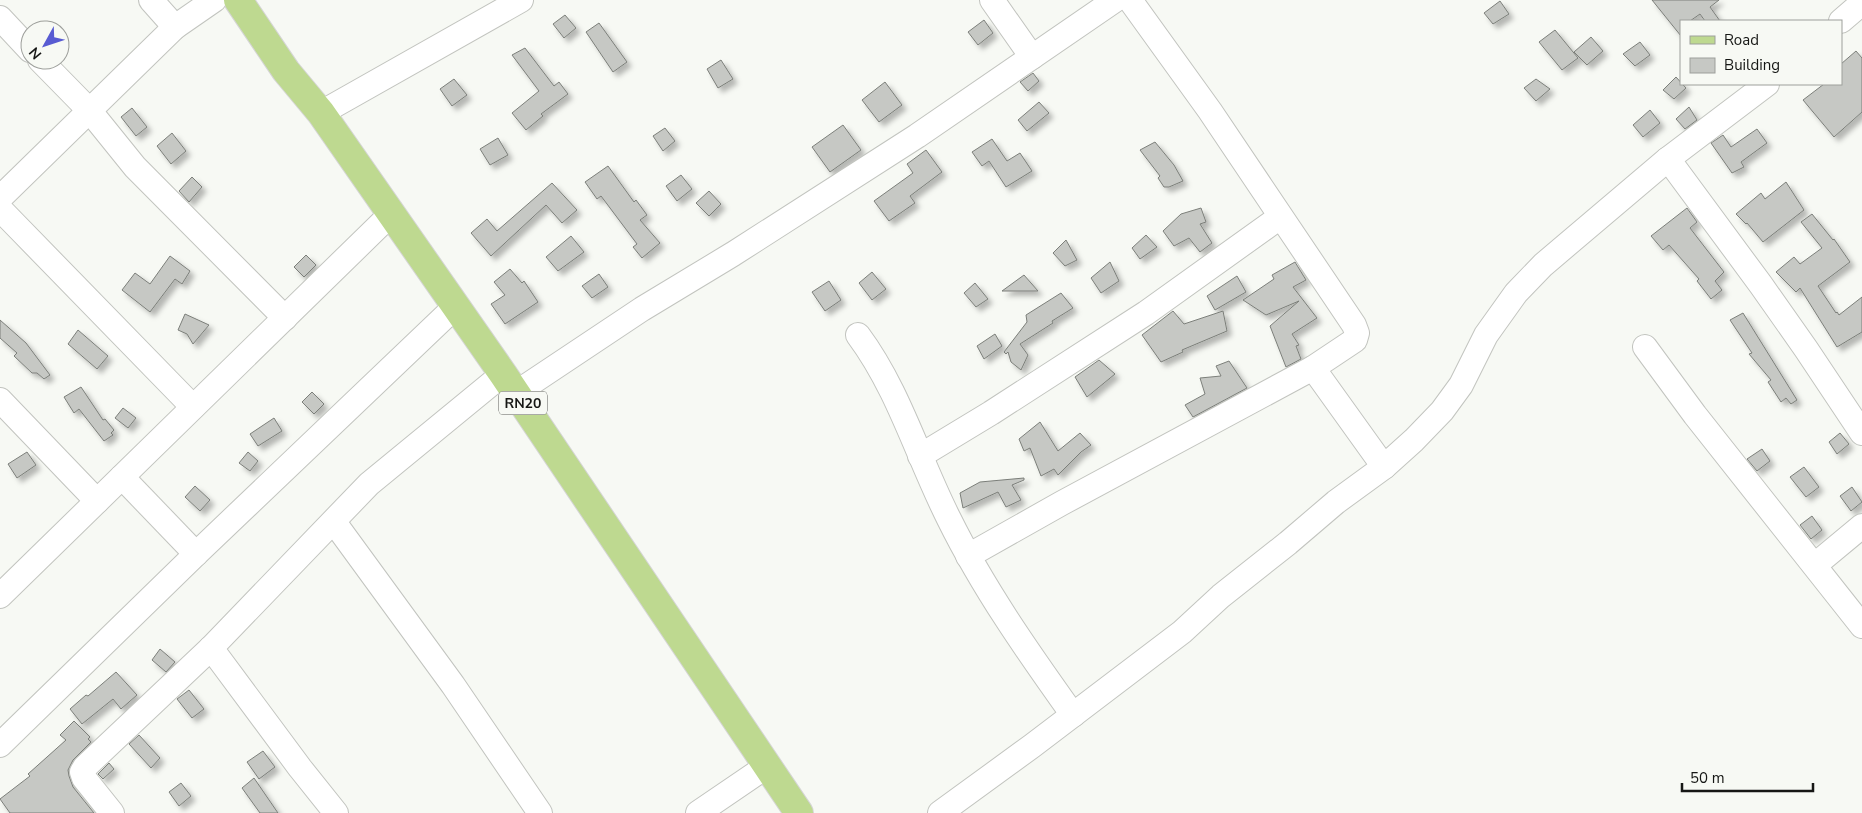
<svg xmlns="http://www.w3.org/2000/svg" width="1862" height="813" font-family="'Nunito Sans',sans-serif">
	<defs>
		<filter id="shadow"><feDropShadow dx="4.5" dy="4.5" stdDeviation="2.5" flood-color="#0004"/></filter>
	</defs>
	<rect width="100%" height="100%" fill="#f7f9f4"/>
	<g fill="#c6c8c4" stroke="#7c7f7a" filter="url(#shadow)">
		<polygon points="1652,0 1719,0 1710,7 1720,21 1705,21 1700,14 1690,21 1681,21 1681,36"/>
		<polygon points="1500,1 1509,14 1493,24 1484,13"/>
		<polygon points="565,15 576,28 564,38 553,24"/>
		<polygon points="984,20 993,33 978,45 968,32"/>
		<polygon points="599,23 627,62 613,72 586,32"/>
		<polygon points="1555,30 1578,58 1562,70 1539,42"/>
		<polygon points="1591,37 1603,51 1587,65 1574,52"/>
		<polygon points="1640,42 1650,55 1635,66 1623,54"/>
		<polygon points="525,48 554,86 559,82 568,94 541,114 543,116 526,130 512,113 539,91 512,55"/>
		<polygon points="1856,51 1862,58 1862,112 1834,137 1803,100 1824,84 1841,84 1841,64"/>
		<polygon points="721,60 733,79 718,88 707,69"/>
		<polygon points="1033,73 1039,81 1028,91 1020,82"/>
		<polygon points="1676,77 1686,88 1674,99 1663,90"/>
		<polygon points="454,79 467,95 452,106 440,89"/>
		<polygon points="1536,79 1550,89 1536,101 1524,88"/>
		<polygon points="885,82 902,105 879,122 862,100"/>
		<polygon points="1039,102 1049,113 1027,131 1018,120"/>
		<polygon points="1689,107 1697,120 1685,129 1676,119"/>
		<polygon points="132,108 147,127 136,136 121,117"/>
		<polygon points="1650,110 1660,123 1643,137 1633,125"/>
		<polygon points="843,125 861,150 830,172 812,147"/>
		<polygon points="665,128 675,141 663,151 653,136"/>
		<polygon points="1757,129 1767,143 1741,162 1744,167 1732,173 1711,143 1723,135 1731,147"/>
		<polygon points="172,133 186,151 171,164 157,146"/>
		<polygon points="498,138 508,155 490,165 480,149"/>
		<polygon points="992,139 1007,161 1020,153 1032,171 1006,187 989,161 982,166 972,152"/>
		<polygon points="1155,142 1174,165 1183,181 1169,187 1164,187 1158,178 1160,176 1140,150"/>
		<polygon points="926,150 942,172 910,196 915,203 889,221 874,201 913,173 907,164"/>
		<polygon points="608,166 634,202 636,200 647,215 640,220 660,243 642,258 633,247 637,244 601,196 597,199 585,182"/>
		<polygon points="681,175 692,189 677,201 666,186"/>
		<polygon points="192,177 202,187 189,202 179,191"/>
		<polygon points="1786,182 1804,210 1763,242 1747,223 1746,224 1736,214 1761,193 1765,199"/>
		<polygon points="552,183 577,210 562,223 546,205 491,256 471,233 487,219 497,231"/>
		<polygon points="709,191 721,204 709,216 696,203"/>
		<polygon points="1201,208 1206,222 1200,224 1212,243 1200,252 1189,238 1174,246 1163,231 1181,214"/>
		<polygon points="1687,208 1697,222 1690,228 1724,272 1715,281 1722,290 1711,299 1697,281 1699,279 1669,245 1663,250 1651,236"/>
		<polygon points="1812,214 1833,240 1834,239 1850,262 1818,286 1836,313 1837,312 1839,315 1862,297 1862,332 1837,347 1800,288 1796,292 1776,272 1794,257 1800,264 1822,248 1801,222"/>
		<polygon points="1146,235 1157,247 1140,259 1132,248"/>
		<polygon points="571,236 584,252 558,271 546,257"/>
		<polygon points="1066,240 1077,260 1065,266 1053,253"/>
		<polygon points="306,255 316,265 304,277 294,267"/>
		<polygon points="170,256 190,271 182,284 175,279 150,312 122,290 135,273 150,284"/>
		<polygon points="1110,262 1119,281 1101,293 1091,278"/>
		<polygon points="1295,262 1306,280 1293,287 1317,318 1292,334 1299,345 1296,346 1301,359 1286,367 1270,326 1299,301 1266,315 1243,300 1274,279 1272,275"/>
		<polygon points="510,269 522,283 524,281 538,302 505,324 491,304 505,295 494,282"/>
		<polygon points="872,272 886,289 872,300 859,283"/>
		<polygon points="599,274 608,287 592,298 582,286"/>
		<polygon points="1024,275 1038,291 1002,291"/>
		<polygon points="1237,276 1246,292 1215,310 1207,296"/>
		<polygon points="829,281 841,300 825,311 812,292"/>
		<polygon points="975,283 988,299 976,307 964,293"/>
		<polygon points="1061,293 1073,308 1052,321 1053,323 1020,344 1028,355 1021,370 1011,362 1008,352 1006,354 1004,352 1027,322 1026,315"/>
		<polygon points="1173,311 1184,324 1223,311 1227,331 1182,350 1183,352 1161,362 1142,335"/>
		<polygon points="1743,313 1797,400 1791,404 1786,398 1781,402 1768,382 1771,380 1749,354 1752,353 1730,320"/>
		<polygon points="185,314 209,325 193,344 187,334 178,330"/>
		<polygon points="0,320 26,343 50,375 44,379 37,373 32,373 14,356 17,353 0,338"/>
		<polygon points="78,330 108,356 97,369 68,344"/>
		<polygon points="995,334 1002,346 984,359 977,346"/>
		<polygon points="1099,360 1115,374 1087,397 1075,377"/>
		<polygon points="1229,361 1247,388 1193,417 1185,405 1205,394 1200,378 1221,376 1216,366"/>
		<polygon points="81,387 103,420 105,419 114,430 111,433 113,435 104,441 79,409 74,413 64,397"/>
		<polygon points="312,392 324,404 314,414 302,402"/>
		<polygon points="123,408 136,418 128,428 115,418"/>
		<polygon points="274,418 282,431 258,446 250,434"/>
		<polygon points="1040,422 1058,451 1080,433 1091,445 1081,452 1058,475 1054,469 1041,476 1030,448 1024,451 1019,439"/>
		<polygon points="1840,433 1849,444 1837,454 1829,442"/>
		<polygon points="1762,449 1770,461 1757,471 1747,459"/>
		<polygon points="27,452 36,465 17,478 8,464"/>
		<polygon points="248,452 258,461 250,471 239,463"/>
		<polygon points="1804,467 1819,487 1806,497 1790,477"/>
		<polygon points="1024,478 1024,480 1012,485 1021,500 1006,507 998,492 963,508 960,493 980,482"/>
		<polygon points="195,486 210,500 200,511 185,497"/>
		<polygon points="1852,487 1862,502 1851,511 1840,496"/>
		<polygon points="1812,516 1822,530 1811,539 1800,525"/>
		<polygon points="160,649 175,662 166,672 152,660"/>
		<polygon points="116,672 137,695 121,709 113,699 82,724 70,709 86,695 88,696"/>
		<polygon points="189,690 204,709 192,718 177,699"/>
		<polygon points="74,721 90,737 88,739 91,742 73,760 68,770 69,776 73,787 94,813 10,813 0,799 30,776 28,774 66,740 60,735"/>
		<polygon points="139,735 160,758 151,768 129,744"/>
		<polygon points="263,751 275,767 259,779 247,762"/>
		<polygon points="109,763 114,769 103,779 98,774"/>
		<polygon points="254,778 278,813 260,813 242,788"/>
		<polygon points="181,783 191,796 179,806 169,792"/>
	</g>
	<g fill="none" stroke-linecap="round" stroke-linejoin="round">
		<g stroke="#c2c4bf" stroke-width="26">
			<g id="minor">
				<polyline points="151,0 175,27"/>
				<polyline points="992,0 1032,57"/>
				<polyline points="1130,0 1210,111 1354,325 1357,333 1355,340 1313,368 1384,467"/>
				<polyline points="0,18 30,50"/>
				<polyline points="1841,21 1862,3"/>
				<polyline points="40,60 89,110 135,167 285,318"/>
				<polyline points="321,113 521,0"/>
				<polyline points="1668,159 1761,285 1806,349 1862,433"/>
				<polyline points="0,198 175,27 214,0"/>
				<polyline points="0,209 193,407"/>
				<path d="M858,335c41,55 60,123 91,184 34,69 79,133 124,196"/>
				<polyline points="1645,347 1695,415 1862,626"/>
				<polyline points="516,393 642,309 733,254 917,136 1115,0"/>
				<polyline points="0,400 97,501"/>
				<polyline points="920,456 991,413 1146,313 1280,217"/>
				<polyline points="122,477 196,554"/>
				<polyline points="334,522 453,685 540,813"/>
				<polyline points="968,556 1062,503 1313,368"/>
				<polyline points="1815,565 1862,526"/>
				<polyline points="0,596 392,213"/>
				<polyline points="211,648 300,768 336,813"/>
				<polyline points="0,745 196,554 456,306"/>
				<polyline points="112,813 84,778 82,772 85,767 211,648 369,484 503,374"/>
				<polyline points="698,813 767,766"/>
				<polyline points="940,813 1032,746 1182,632 1221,596 1288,543 1336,502 1384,467 1414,440 1442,411 1461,385 1486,335 1516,293 1543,265 1668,159 1767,84"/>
			</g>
		</g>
		<g stroke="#d5d5d5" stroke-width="30">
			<polyline id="major" points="238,0 286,71 321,113 503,374 799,813"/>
		</g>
		<use href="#minor" stroke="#fff" stroke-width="24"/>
		<use href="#major" stroke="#bed990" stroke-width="28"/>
	</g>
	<g text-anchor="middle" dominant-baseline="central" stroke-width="5" stroke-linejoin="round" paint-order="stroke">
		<rect fill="#f7f9f4" stroke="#5a5b58" stroke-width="1" x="499" y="391.5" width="48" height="23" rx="4"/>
		<g font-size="14" font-weight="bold" fill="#161715">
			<text x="523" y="403">RN20</text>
		</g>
	</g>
	<rect x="1680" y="20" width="162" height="65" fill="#f7f9f4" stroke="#9d9f9b"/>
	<rect x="1690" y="36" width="25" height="8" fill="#bed990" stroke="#9d9f9b"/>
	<text x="1724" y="45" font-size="15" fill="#161715">Road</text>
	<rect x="1690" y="58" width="25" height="15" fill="#c6c8c4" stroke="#9d9f9b"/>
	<text x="1724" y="70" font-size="15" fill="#161715">Building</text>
	<g transform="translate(45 45) rotate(230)"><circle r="24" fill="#f7f9f4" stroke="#9d9f9b"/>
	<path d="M0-4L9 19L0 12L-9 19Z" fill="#585bd2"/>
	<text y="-8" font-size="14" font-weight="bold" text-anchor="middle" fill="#161715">N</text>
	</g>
	<path d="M1682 783v8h131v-8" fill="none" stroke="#161715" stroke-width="2.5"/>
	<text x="1690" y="783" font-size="15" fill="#161715" stroke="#f7f9f4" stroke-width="4" paint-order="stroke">50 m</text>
</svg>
